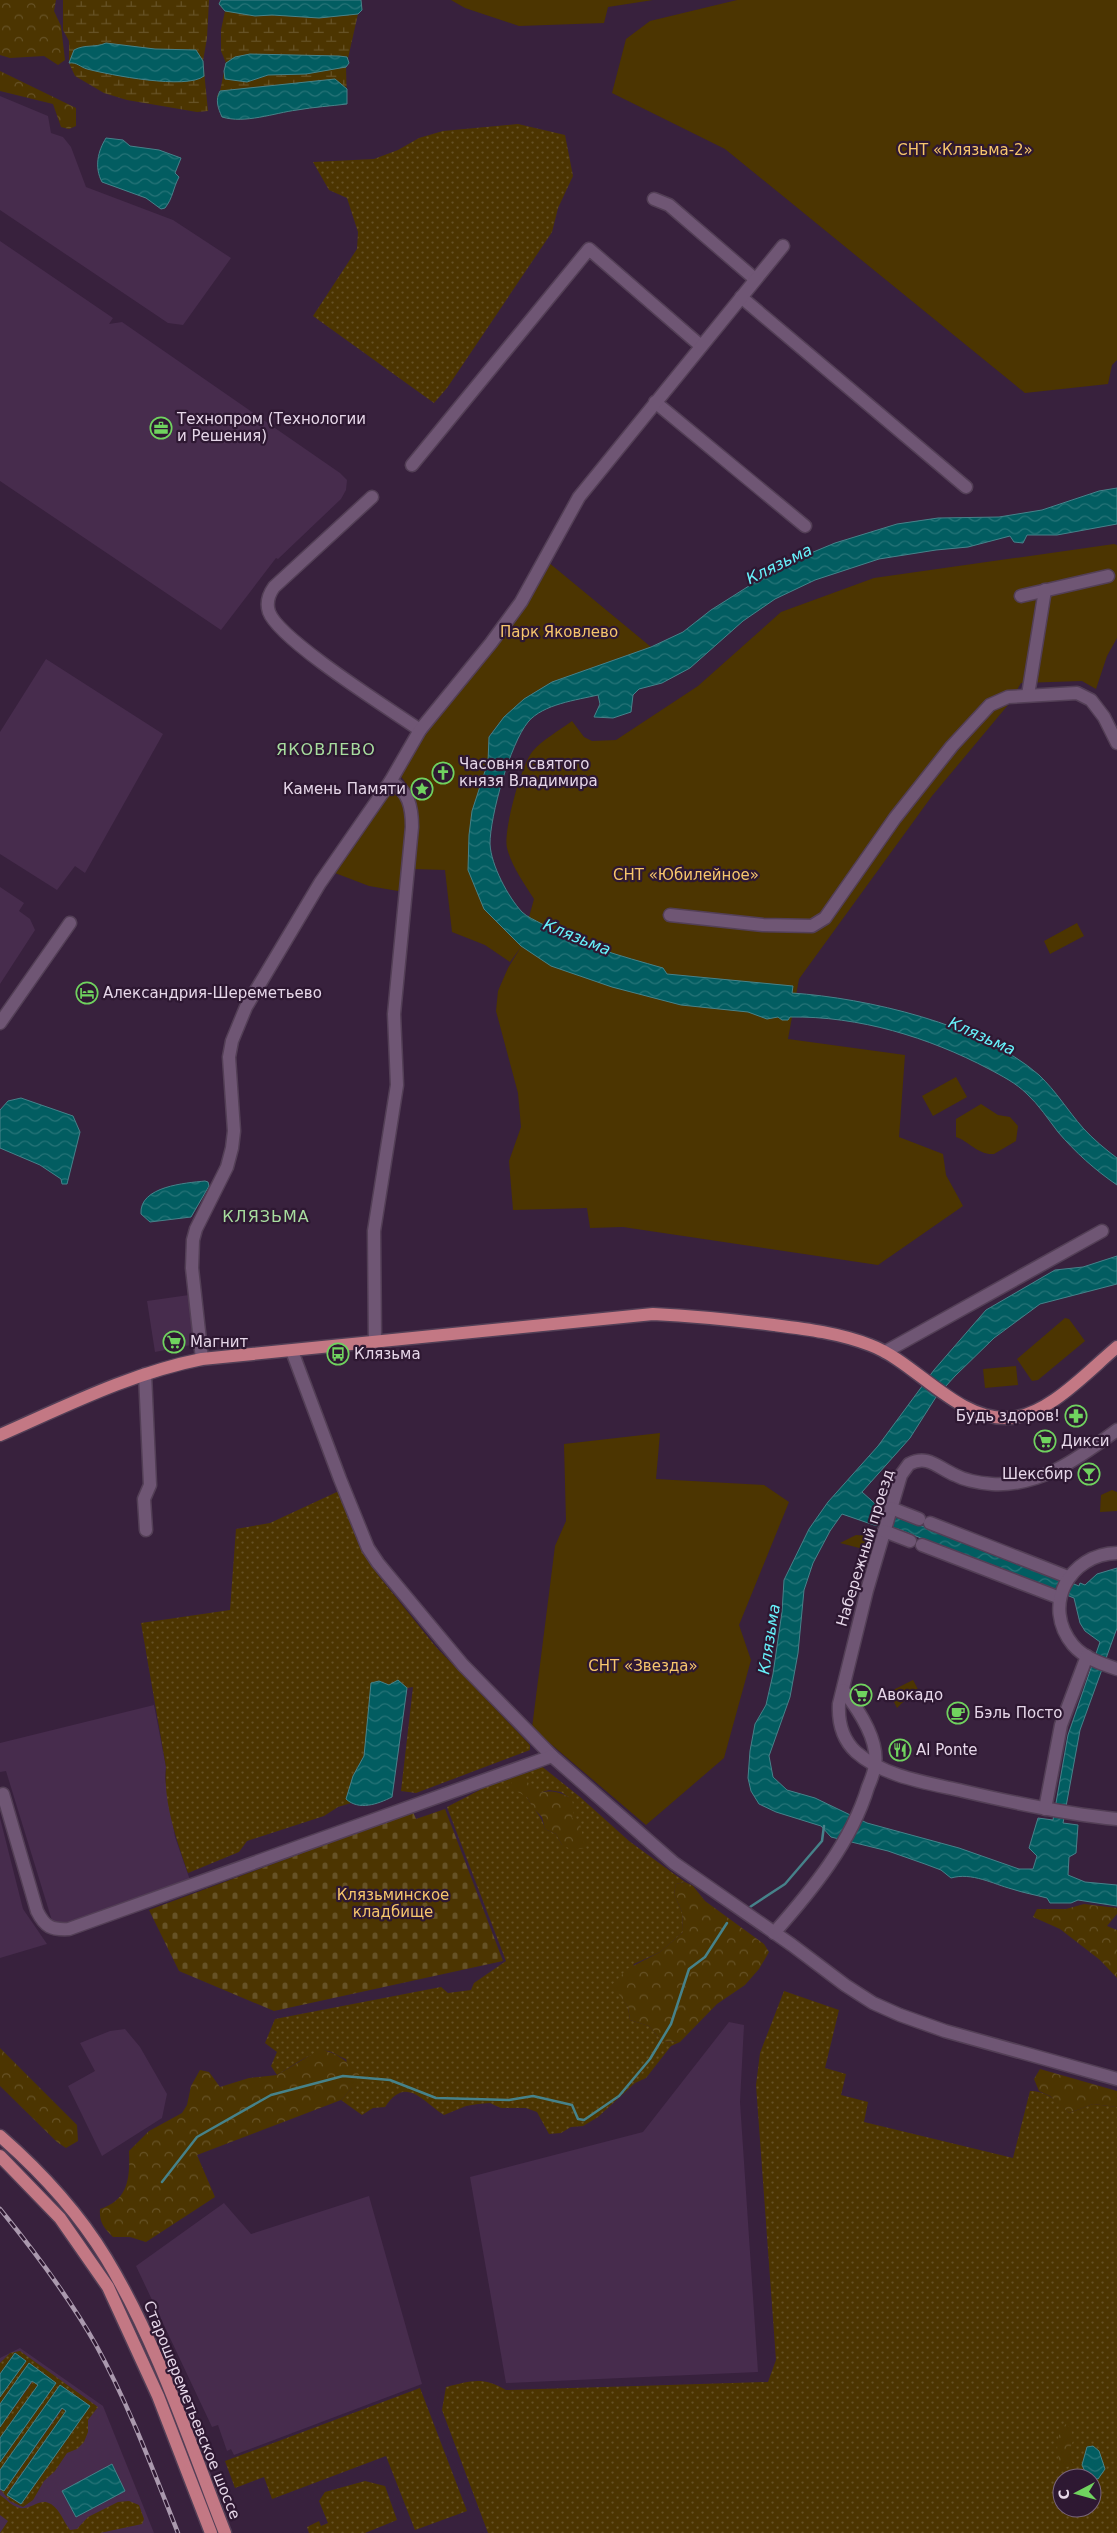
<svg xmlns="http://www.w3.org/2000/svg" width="1117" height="2533" font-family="'DejaVu Sans',sans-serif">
	<defs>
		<pattern id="grass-dots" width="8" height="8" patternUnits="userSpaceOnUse" patternTransform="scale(1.25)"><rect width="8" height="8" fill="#4c3501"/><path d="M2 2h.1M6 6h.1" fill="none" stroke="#665226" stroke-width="1.8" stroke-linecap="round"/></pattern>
		<pattern id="forest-crowns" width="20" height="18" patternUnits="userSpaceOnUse" patternTransform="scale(1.25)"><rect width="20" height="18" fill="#4c3501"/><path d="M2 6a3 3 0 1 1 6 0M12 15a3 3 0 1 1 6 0" fill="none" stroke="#665226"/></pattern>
		<pattern id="wetland-marsh" width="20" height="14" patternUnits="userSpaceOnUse" patternTransform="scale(1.25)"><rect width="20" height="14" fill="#4c3501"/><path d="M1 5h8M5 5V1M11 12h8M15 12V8" fill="none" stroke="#665226"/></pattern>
		<pattern id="cemetery-stones" width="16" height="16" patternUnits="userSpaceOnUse" patternTransform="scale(1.25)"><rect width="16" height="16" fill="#4c3501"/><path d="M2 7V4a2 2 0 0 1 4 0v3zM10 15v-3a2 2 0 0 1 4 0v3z" fill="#665226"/></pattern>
		<pattern id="water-waves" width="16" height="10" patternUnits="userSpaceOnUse" patternTransform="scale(1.25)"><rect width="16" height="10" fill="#025d61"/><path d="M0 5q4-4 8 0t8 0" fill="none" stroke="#277478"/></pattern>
	</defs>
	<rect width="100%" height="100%" fill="#38213d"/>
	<g fill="#472c4d">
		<polygon points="0,96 48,116 51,133 63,137 71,147 86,187 173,220 231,258 183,325 168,323 0,210"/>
		<polygon points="0,241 113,318 109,324 122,322 340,473 347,480 346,490 341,499 278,559 276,558 221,630 0,481"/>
		<polygon points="46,659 163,734 85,873 75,866 57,890 0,854 0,732"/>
		<polygon points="0,887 24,903 19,911 30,919 35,930 0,984"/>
		<polygon points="189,1295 196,1344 155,1352 147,1301"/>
		<polygon points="154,1705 166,1767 165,1778 175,1837 190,1880 63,1927 53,1924 6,1771 0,1772 0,1743"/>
		<polygon points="0,1818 23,1909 47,1944 0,1958"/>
		<polygon points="729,2022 744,2025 740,2102 758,2372 506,2383 470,2177 643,2132"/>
		<polygon points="125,2029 140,2047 167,2094 162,2118 102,2156 68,2086 95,2071 80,2043 110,2031"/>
		<polygon points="369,2196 422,2384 234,2455 231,2449 227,2451 218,2425 212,2427 136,2266 224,2203 251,2234"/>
		<polygon points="20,2348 103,2406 154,2533 0,2533 0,2358"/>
	</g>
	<g fill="url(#grass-dots)" fill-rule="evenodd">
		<polygon points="518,124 565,135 573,176 558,208 552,232 447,388 434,403 313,316 357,249 358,232 347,198 329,190 313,162 374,159 398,150 419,138 443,131"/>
		<path d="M339,1491l25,60 14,24 58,72 94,98v5l-114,43 -15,-2 12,-104 -6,1 -9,-8 -9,6 -10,-5 -15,75 -11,20 -7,22 5,5 -13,4 -14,9 -77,25 -8,11 -51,21c-11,-32 -25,-71 -22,-106l-25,-144 89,-13 6,-81 34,-6z"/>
		<path d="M540,1765l40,32 49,44 56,41 -9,2 -2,10 8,18 1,20 -23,20 -26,12 -12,34 6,9 2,13 19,6 13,15 18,1 -9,4 -25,32 -11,5 -37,34 -15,9 -12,1 -10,6 -12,1 -12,-22 -11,-4h-25l-11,-5 -12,1 -12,2 -22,9c-22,-14 -38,-40 -59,-8l-12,1 -11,7 -21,-15 11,-12 -6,-29c-7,-2 -12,-7 -18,-8 -11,-3 -41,18 -51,24l-6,-9 6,-14 -12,-9 10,-24 166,-32 7,6 23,-3 3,-7 32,-22 -59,-154 50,-26zM549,1790l12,2 10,7 1,19 -10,27 -6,-11 -11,-5c-3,-13 -12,-20 -18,-32z"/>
		<path d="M784,1991l55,19 -14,58 21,6 -5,21 27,7 -4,20 149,36 17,-67c17,0 27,10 39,22l24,-9 24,3v426h-629l-46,-123 4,-23c25,-6 36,-11 60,3l262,-8 8,-22 -20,-275 4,-32zM1062,2478h30v30h-30z"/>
		<polygon points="20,2351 98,2407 88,2420 88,2432 84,2442 77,2449 67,2453 55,2471 44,2481 33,2500 23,2507 10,2501 0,2489 4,2491 63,2408 66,2411 7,2494 90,2406 60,2385 0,2470 0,2462 56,2383 29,2363 0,2404 0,2397 26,2361 15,2353 0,2374 0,2363 10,2353"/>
		<polygon points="33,2381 38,2385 0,2438 0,2427"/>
		<polygon points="420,2388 467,2511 415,2530 386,2456 272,2499 264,2477 235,2488 225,2461"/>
		<polygon points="365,2481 385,2486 397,2520 365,2533 309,2533 307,2527 319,2521 321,2526 328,2523 319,2501 325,2492"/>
		<path d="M0,2495c6,4 13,12 20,13 12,2 19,-11 31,-4 10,7 12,17 19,26l7,-1 11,-12 30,-15 11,-1 10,4 5,14 -2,5 -42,9h-100l8,-12 -8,-6z"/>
	</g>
	<g fill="url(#forest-crowns)">
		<polygon points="0,0 56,0 54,11 61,26 65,60 58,65 44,56 10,58 0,55"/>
		<polygon points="0,71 76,108 76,126 69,129 61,127 53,104 0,91"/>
		<path d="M520,1773l17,20c14,-3 22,-2 35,6l2,12 -2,7 8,5 5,25 -12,2 -11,-5 -6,-11 -11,-5 -3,-12 -9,-9 -6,-11 -11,-6 -6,-11z"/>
		<polygon points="685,1882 693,1886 705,1901 764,1944 769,1952 759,1969 745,1985 717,2004 680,2042 662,2041 649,2026 630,2020 628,2007 612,1985 627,1969 660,1952 683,1932 682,1912 674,1894 676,1884"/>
		<polygon points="1084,1904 1117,1908 1117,1914 1107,1926 1117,1930 1117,1978 1100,1960 1060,1929 1033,1917 1037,1909 1066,1909"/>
		<polygon points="0,2048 77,2125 78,2141 66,2148 57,2142 0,2086"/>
		<path d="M319,2050c17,1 29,12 40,24l-7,14 -11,12 -144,55 18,42 -69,45 -16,-5h-17c-9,-9 -14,-15 -13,-28 29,-9 30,-32 29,-58l20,-20 33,-18 5,-8 4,-19 9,-16 9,2 11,15 29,-9 28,-3z"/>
		<polygon points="1040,2069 1117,2091 1117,2107 1093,2104 1069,2113 1050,2096 1039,2091 1034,2079"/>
		<path d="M1066,2424l5,5 2,12 -5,12 5,11 -6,3 -6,-2c-6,-12 -5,-32 5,-41z"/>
	</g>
	<g fill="url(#wetland-marsh)">
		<polygon points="63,0 209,0 207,38 203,61 208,111 197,112 127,100 104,93 75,76 69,63 69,41 63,30"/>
		<path d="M221,0h140l1,10 -4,4 -12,53 1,37c-16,2 -33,3 -50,6 -23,3 -52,14 -75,7l-5,-21 3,-5 6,-28 -5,-12v-21l4,-19 -6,-7z"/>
	</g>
	<polygon fill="url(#cemetery-stones)" points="445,1809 503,1961 274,2011 179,1971 149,1910 413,1812 416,1819"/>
	<g fill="#4c3501">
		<polygon points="451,0 653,0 608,7 604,23 519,26 465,8"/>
		<polygon points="737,0 1117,0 1117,360 1112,365 1108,384 1025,393 725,149 612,93 626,39 650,21"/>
		<path d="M1114,544l3,1v93l-10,18 -11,33 -14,-8 -61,2 -13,22 -76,91 -133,183 -11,60 117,16 -6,82 44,17 3,21 17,31 -85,59 -255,-38 -33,1 -3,-20 -74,2 -4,-49 12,-34 -3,-34 -22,-82 2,-20 10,-23 13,-21 -11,15 -25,-17 -33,-13 -7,-62 -33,-1c3,-33 11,-68 -13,-95l25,-43 124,-169 103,85 -99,35 -28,17 -20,18 -15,19 -1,26 -16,49 49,135 13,-47c-10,-16 -22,-32 -27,-51 -4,-17 14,-82 25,-96 10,-12 28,-22 40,-31l12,16 8,4 24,-1 82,-54 83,-74 93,-34z"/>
		<polygon points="394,792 400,794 408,811 402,889 398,891 369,886 335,873 333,870 388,793"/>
		<polygon points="1077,923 1084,936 1050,954 1044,941"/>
		<polygon points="956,1077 967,1097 933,1116 922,1096"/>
		<path d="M981,1104l17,11 12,2 8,9 -2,15 -22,13c-16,1 -24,-12 -38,-17v-18z"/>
		<polygon points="1065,1318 1069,1319 1085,1341 1038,1380 1032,1381 1017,1359"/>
		<polygon points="1016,1366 1018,1385 985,1388 983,1369"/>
		<polygon points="660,1433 656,1479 764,1485 789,1502 739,1625 751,1660 724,1758 646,1825 532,1728 555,1546 566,1521 564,1444"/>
		<polygon points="1112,1490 1117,1492 1117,1511 1100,1512 1101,1495"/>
		<polygon points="856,1535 871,1536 867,1550 840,1543"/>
		<polygon points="913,1680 921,1695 912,1699 906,1699 897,1708 889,1692"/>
	</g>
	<g fill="url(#water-waves)" stroke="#46828a" fill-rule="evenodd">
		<polygon points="221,0 361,0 362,10 358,14 319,18 272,15 255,16 225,11 219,4"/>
		<path d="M106,43l49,6 41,1 7,11 1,15c-17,14 -94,-1 -117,-7 -7,-2 -10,-7 -18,-6l5,-13c11,-6 21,-2 32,-7z"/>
		<polygon points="250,54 339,56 347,57 349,63 346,67 306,74 268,75 247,82 225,79 224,71 226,63 235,57"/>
		<path d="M335,79l12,10v15c-16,2 -33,3 -50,6 -23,3 -52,14 -75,7 -4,-9 -7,-17 -2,-26z"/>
		<path d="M106,138l17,2 7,6 29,4 22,8 -6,15 4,4c-6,11 -6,21 -14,31l-4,1 -15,-11 -44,-16c-8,-15 -4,-31 4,-44z"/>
		<path d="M1117,488v36l-60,11h-30l-4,8 -9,-1 -4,-6 -42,11 -32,3 -57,9 -64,21 -40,19 -32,22 -53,47 -28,15 -23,6 -6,6 -2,17 -18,6 -19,-1 6,-13 -2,-9c-21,5 -55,9 -70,27 -18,22 -38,94 -38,122 1,21 18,53 32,68 5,5 13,8 20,12 37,21 79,32 121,44l4,6 126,12 -1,7c74,5 189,31 247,82 17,16 29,36 44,53 10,11 22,21 34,30v27c-22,-15 -42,-33 -59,-53 -10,-13 -19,-27 -31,-38 -11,-11 -25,-18 -38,-25 -61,-32 -130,-53 -199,-52l-2,3h-6l-4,-3 -11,2 -19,-7 -67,-7 -69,-18 -61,-21 -30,-20 -37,-37 -16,-39 1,-35 3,-24 16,-49 1,-25 15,-20 20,-18 28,-17 99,-35 32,-15 28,-22 71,-45 53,-22 62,-19 41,-6 61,-1 43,-7 57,-19z"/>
		<polygon points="21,1098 73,1116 80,1132 67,1184 62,1184 61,1179 40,1165 0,1148 0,1110 8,1101"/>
		<path d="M205,1181l3,1 1,4 -18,31 -41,5 -9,-8c-2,-28 45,-31 64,-33z"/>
		<path d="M1117,1256v28l-77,20 -46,34 -39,38 -19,21 -26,41 -48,54 18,16 21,10 178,68 1,-3 5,2 12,-11 20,-6v60l-37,102 -17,93 15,2 -2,28 -7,4 -1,18 17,7 32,3v21l-39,-6 -7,3h-21l-3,-5c-11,-3 -23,-5 -35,-9 -19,-5 -40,-17 -61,-11l-10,-8 -16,-6 -37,-13 -57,-14 -10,-11 -45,-14 -17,-8 -8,-13 -3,-13 2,-27 5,-27 11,-19 7,-31 9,-62 2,-32 25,-51 19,-27 50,-56 56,-76 52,-60 69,-40 28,-3zM842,1514l32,11 24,4 176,69 6,25 5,8 15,11 -32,93 -15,85 -15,-2 -9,30 8,8 -4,13h-14l-60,-21 -92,-25 -52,-25 -28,-8 -14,-13 -4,-21 21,-59 8,-44 6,-63 9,-27 17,-32z"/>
		<path d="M398,1680l9,8 -15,109c-14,7 -33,14 -46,2l7,-23 11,-20 7,-73 8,-2 10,4z"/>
		<polygon points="15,2353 26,2361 0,2397 0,2374"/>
		<polygon points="29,2363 56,2383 0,2462 0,2438 38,2385 32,2381 0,2427 0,2404"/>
		<polygon points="60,2385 90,2406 21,2504 7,2495 66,2411 62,2408 4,2491 0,2489 0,2470"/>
		<polygon points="1093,2446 1099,2451 1105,2469 1098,2479 1087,2476 1082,2465 1087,2447"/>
		<polygon points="112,2464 125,2491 76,2517 62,2491"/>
	</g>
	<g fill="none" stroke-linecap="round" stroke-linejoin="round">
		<g stroke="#46828a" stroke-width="2.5">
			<polyline points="750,1907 785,1884 822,1841 824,1826"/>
			<polyline points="162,2182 197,2137 271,2095 343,2076 390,2080 436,2098 509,2100 533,2096 572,2105 578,2119 584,2120 619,2096 650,2059 671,2024 689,1969 705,1957 727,1923"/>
		</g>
		<g stroke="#533f56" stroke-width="15">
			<g id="minor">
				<polyline points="654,199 669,205 755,279"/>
				<polyline points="741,297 966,487"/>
				<polyline points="655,402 805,526"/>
				<polyline points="412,465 589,249 701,346"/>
				<path d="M372,497l-98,90c-5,7 -8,16 -5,25 10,28 122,98 151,118"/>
				<polyline points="1021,596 1108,576"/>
				<polyline points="1028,695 1045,590"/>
				<polyline points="670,915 763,925 812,926 825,918 895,818 952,746 990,705 1008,697 1077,693 1091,700 1104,717 1117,743"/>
				<polyline points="0,1023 70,923"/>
				<path d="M375,1342l-1,-111 23,-146 -3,-71 18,-187c0,-19 -3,-37 -22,-45"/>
				<polyline points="292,1351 340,1479 368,1548 378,1563 463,1665 552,1756 674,1863 792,1945 845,1985 873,2003 900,2015 945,2031 1117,2079"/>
				<polyline points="885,1352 1102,1231"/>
				<polyline points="202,1359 192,1268 193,1240 196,1229 227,1167 232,1148 234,1131 229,1057 232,1041 246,1007 320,883 390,782 420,730 491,643 521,602 579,497 783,246"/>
				<polyline points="145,1374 150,1485 144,1499 146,1530"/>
				<path d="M1117,1430c-37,27 -76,57 -125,54 -12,-1 -26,-3 -37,-9 -17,-7 -27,-21 -46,-11l-8,11 -34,115 -28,114c-1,19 3,35 17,48 28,25 72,31 107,39 51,12 102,23 154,28"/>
				<polyline points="891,1508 919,1519"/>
				<polyline points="930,1523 1068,1577"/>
				<polyline points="884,1531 910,1541"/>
				<polyline points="922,1545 1060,1598"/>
				<path d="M1117,1553c-48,1 -76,53 -44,92 11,13 29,19 44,24"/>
				<path d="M3,1794l34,117c8,16 14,19 32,18l483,-173"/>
				<polyline points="1045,1809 1061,1725 1087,1656"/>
				<path d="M774,1933c38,-43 77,-90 94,-146 3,-7 6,-14 7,-22 4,-25 -17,-56 -32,-75"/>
			</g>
		</g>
		<g stroke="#533f56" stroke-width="15">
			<g id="major">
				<path d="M0,1435c66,-29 131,-62 202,-76l451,-45c41,2 81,6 121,11 32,4 65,8 96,20 46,17 86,75 138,73 39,-1 80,-47 109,-71"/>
				<path d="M0,2136c40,35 78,76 106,122 52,86 83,183 119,275"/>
				<polyline points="0,2156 60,2218 108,2287 158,2396 211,2533"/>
			</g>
		</g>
		<use href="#minor" stroke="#6f5674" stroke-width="12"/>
		<use href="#major" stroke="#c37884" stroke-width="12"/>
		<g stroke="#aa99ae" stroke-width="4.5">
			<path id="rail" d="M0,2209c35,43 69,88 96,136 33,60 57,125 82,188"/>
		</g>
		<use href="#rail" stroke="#2e1832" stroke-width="2.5" stroke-dasharray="8" stroke-linecap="butt"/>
	</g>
	<defs>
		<g id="office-ring" transform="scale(1.125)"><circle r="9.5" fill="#2e1832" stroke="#70d35f" stroke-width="1.5"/><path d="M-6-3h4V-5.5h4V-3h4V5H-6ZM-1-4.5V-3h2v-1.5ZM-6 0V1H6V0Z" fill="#70d35f"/></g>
		<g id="church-ring" transform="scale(1.125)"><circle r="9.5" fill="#2e1832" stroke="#70d35f" stroke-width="1.5"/><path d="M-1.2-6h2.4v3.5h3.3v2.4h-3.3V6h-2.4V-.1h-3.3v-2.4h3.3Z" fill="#70d35f"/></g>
		<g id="sight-ring" transform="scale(1.125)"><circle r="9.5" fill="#2e1832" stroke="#70d35f" stroke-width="1.5"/><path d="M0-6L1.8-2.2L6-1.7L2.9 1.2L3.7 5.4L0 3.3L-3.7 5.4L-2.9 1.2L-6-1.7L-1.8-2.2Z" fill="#70d35f"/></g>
		<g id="hotel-ring" transform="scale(1.125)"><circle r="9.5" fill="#2e1832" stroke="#70d35f" stroke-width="1.5"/><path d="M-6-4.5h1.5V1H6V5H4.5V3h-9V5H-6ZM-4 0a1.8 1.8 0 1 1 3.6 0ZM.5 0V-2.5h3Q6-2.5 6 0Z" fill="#70d35f"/></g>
		<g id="supermarket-ring" transform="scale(1.125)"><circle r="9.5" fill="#2e1832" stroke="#70d35f" stroke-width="1.5"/><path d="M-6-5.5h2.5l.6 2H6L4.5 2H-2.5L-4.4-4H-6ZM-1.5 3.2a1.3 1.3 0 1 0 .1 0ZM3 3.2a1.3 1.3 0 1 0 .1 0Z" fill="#70d35f"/></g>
		<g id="bus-ring" transform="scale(1.125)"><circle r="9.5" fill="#2e1832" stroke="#70d35f" stroke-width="1.5"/><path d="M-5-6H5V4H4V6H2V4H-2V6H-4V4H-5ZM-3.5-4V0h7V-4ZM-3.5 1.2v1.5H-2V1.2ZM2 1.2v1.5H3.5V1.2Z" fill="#70d35f"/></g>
		<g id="pharmacy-ring" transform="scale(1.125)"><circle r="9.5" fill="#2e1832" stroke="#70d35f" stroke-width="1.5"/><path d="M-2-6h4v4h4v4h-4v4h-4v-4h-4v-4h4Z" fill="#70d35f"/></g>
		<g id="bar-ring" transform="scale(1.125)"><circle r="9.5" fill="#2e1832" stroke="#70d35f" stroke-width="1.5"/><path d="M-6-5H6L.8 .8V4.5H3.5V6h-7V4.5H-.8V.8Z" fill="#70d35f"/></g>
		<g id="cafe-ring" transform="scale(1.125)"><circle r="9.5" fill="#2e1832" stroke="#70d35f" stroke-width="1.5"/><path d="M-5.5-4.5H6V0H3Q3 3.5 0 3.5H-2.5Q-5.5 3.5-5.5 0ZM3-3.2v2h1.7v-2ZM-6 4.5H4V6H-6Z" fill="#70d35f"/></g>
		<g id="restaurant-ring" transform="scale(1.125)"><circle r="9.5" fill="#2e1832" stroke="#70d35f" stroke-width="1.5"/><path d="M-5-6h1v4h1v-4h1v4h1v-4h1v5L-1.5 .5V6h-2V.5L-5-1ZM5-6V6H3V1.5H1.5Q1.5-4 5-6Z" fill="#70d35f"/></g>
	</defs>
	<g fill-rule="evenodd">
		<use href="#office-ring" x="161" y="428"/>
		<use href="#church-ring" x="443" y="773"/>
		<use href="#sight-ring" x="422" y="789"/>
		<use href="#hotel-ring" x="87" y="993"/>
		<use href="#supermarket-ring" x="174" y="1342"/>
		<use href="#bus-ring" x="338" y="1354"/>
		<use href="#pharmacy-ring" x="1076" y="1416"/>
		<use href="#supermarket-ring" x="1045" y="1441"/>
		<use href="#bar-ring" x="1089" y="1474"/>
		<use href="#supermarket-ring" x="861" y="1695"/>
		<use href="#cafe-ring" x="958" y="1713"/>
		<use href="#restaurant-ring" x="900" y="1750"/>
	</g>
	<g text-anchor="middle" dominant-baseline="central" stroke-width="4.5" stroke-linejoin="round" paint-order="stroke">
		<g font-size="15" fill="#f7c66c" stroke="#2e1832">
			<text x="965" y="150">СНТ «Клязьма-2»</text>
			<text x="559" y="632">Парк Яковлево</text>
			<text x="686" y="875">СНТ «Юбилейное»</text>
			<text x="643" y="1666">СНТ «Звезда»</text>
			<text x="393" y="1895">Клязьминское<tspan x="393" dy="17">кладбище</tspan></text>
		</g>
		<g font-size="15" fill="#e6d7e9" stroke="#2e1832" text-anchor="start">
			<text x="177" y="419">Технопром (Технологии<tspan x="177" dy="17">и Решения)</tspan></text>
			<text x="459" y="764">Часовня святого<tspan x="459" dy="17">князя Владимира</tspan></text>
			<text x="406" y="789" text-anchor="end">Камень Памяти</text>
			<text x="103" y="993">Александрия-Шереметьево</text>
			<text x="190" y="1342">Магнит</text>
			<text x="354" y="1354">Клязьма</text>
			<text x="1060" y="1416" text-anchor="end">Будь здоров!</text>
			<text x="1061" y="1441">Дикси</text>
			<text x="1073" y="1474" text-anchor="end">Шексбир</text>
			<text x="877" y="1695">Авокадо</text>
			<text x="974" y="1713">Бэль Посто</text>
			<text x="916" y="1750">Al Ponte</text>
		</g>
		<g font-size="15" fill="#e6d7e9" stroke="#2e1832">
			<text transform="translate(865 1548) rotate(-73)">Набережный проезд</text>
			<text transform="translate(192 2410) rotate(68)">Старошереметьевское шоссе</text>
		</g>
		<g font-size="16" font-style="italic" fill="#67f4fd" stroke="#2e1832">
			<text transform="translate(779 564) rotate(-26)">Клязьма</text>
			<text transform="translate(577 937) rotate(22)">Клязьма</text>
			<text transform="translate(982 1036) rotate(24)">Клязьма</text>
			<text transform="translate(769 1639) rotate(-81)">Клязьма</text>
		</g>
		<g font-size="16" letter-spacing="1" fill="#a8dd9f" stroke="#2e1832">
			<text x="326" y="749">ЯКОВЛЕВО</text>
			<text x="266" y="1216">КЛЯЗЬМА</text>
		</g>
	</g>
	<g transform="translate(1077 2493) rotate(264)"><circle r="24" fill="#2e1832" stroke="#78647b"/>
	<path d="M0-4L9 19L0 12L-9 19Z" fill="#70d35f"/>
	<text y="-8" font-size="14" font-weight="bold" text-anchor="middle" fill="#e6d7e9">С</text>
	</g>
</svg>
